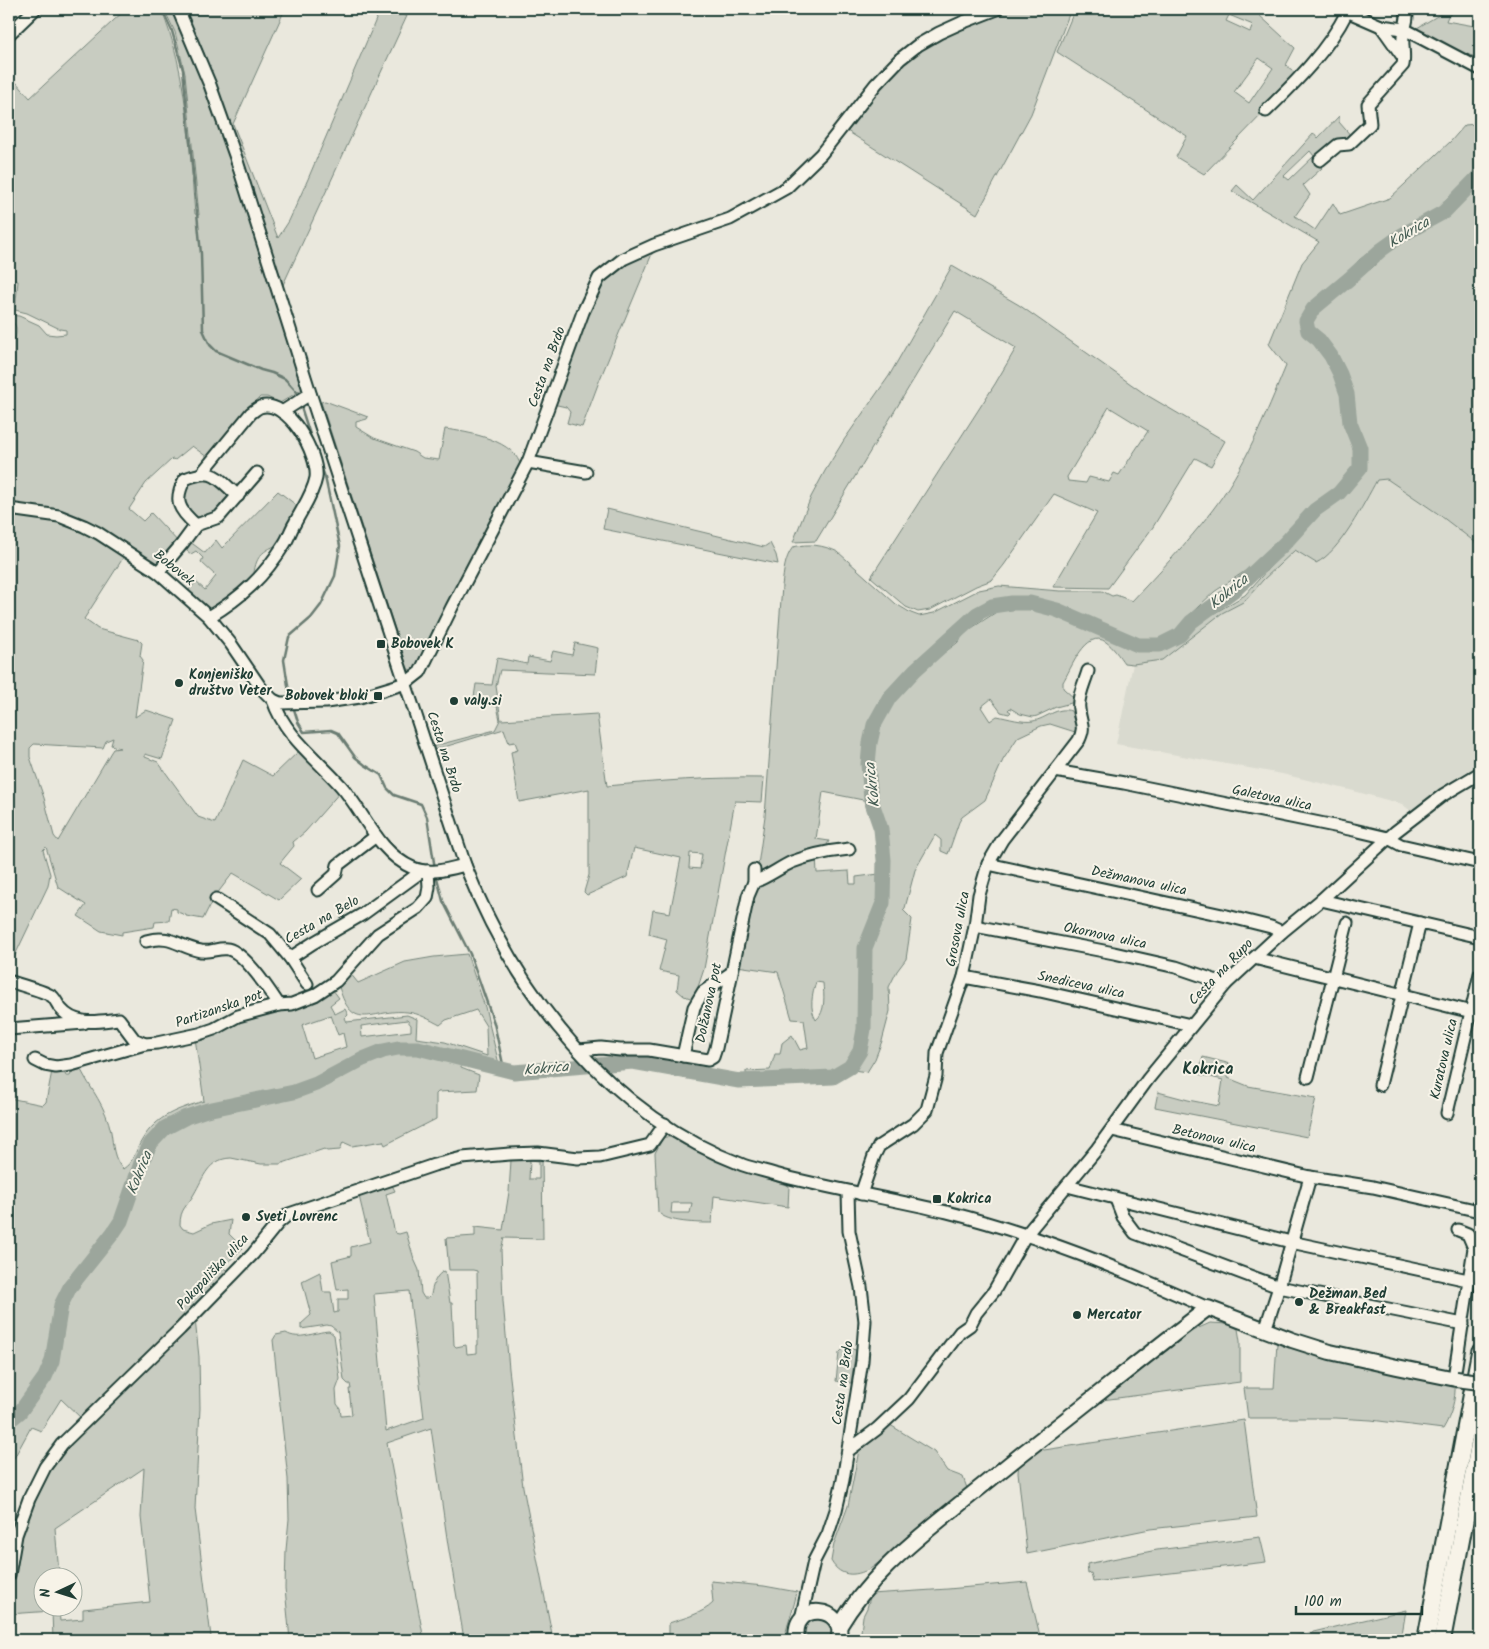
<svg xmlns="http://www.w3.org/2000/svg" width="1489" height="1649" font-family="Kalam,sans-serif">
	<rect width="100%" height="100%" fill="#eae8dd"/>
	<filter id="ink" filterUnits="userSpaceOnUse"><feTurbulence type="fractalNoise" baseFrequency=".02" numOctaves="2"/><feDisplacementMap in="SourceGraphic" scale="10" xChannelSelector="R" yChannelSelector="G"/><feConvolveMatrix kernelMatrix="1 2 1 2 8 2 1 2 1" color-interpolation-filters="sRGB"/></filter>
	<g filter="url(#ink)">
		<polygon fill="#d9dacf" points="1387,479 1437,513 1480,546 1480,767 1467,771 1456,778 1450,784 1412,812 1402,804 1350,790 1282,774 1116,744 1133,664 1162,660 1222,613 1245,601 1263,580 1295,550 1316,563 1355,520 1377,480"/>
		<g fill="#c8ccc1" stroke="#74847a" fill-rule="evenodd">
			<path d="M126,9h35c27,64 28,136 34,205l4,1 -14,-141 -10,-42 -11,-23h8c55,122 92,252 132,379l-24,15 -13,-6h-7l-53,60 -15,-11 -17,14 -3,-1 -26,24 -17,26 14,12 8,-8 30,32 -20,23 -48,-31 -104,-31v-166l6,-2c2,-8 2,-15 -6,-18v-5l10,1 20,9 8,9 9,1 10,-1v-4l-6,-1 -33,-16 -12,-3 3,-29 -9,-1v-206l21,24z"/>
			<polygon points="184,9 285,9 233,124 278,238 289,221 308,179 380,10 386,9 407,16 282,287 204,53"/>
			<path d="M1007,9h64l-40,105 -54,100 -133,-85c22,-27 47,-61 76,-80 27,-18 57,-29 87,-40z"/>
			<path d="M1075,9h172l11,5 37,34 -9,17 13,11 -95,98 -28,-17 11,-21 -130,-84zM1229,15l24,10 -3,7 -24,-11zM1259,58l14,10 -24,35 -15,-11z"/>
			<path d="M1449,9h1v6l-2,1 -2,5 34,6v39l-8,-4 1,-6c-19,-4 -44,-11 -56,-28z"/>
			<path d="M1339,116v6l13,15 -36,23 6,8 -19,17 7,10 -15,21 20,14 18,-27 7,12 50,-17 61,-57 14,-16 11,-1 4,-4v48l-39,41 -20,11 -21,9 -41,31 -14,18 -30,21 -8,13 -4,10 1,8 6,10 9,5 13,17 6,13 11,61 6,12 2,19 -20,24 -30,20 -50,52 -43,29 -31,29 -7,11 -7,4 -17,5h-17l-37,-15 -15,-10 -29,-12 -23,-5 -32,1 -12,2 -56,46c-11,16 -28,26 -40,40 -25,30 -33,76 -23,113l-45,-9 -7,47 13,2 -3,6 -64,29 -5,-4 8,-56 17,-230c2,-14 2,-27 11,-39 16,-4 30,-2 45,5l58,52 15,9 8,3 15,-3 45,-23 20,-4 61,5h42l10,5 4,-1 16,6c27,-29 55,-58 79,-89 34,-44 54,-96 75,-146l-17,-22 33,-81 17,-21 -87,-51 5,-6 16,15 61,-67 4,5zM1310,151l4,5 -25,24 -5,-4z"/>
			<path d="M1480,182v364l-43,-33 -50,-34 -10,1c-13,23 -37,72 -61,83l-21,-13 -32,30 -18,21 -23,12 -60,47 -29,4 -9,-1c-5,-7 -11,-16 -18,-21 -20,-14 -35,27 -43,40v6l12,11v3l-19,5 -19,9 -4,1 -13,-3 -10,-6 -2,2 3,2 -2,2 -8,-2 -10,-13 -10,8 9,14 7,-5c11,2 26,7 36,5 13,-2 24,-15 38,-10l5,16 -1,5 -25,-8 -9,2 -23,11 -15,23 -18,40 -23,17 -3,5 -11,32 -7,-3v-11l-6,-5 -20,35 -10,38 -2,2 9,9 -6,40 -9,12 -8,16 1,24 -8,30 -7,18 -8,13 -14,-2 5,-9 7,-19 2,-15 -1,-19 2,-61 2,-10 17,-32 2,-21 -3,-47 -13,-44 2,-36 -2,-8 2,-16 7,-16 8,-12 24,-28 14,-12 29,-22 10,-12 34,-22 10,-1 35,1 41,19 53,22 20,1 27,-15 16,-16 42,-25 44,-50 7,-12 21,-21 24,-17 20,-23 4,-10 -2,-17 -10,-28 -1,-22 -8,-22 -11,-20 -22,-23 -1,-6 5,-12 58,-45 23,-24 55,-30z"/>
			<polygon points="654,249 600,379 582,427 567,423 570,412 566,407 553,404 587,310 602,281 614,270"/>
			<path d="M952,266l67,39 126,89 80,47 -14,25 -16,-8 -42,69 -45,61 -55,-1 44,-74 -43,-19 -50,71 -12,15 -16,6 -46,24 -12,2 -12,-5 -35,-30 124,-193 21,-36 -61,-37 -139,230 -23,1 18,-45 14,-26 19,-31 45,-64zM1109,407l39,24 -29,44 -5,-2 -5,9 -20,-5 -3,6 -18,-2 -1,-4z"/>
			<path d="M325,401l43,16 -1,2 -11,3v5l18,11 40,14 9,6 16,2 6,-31c23,3 72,11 76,39l-105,200 -7,2 -2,-4 -86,-264z"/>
			<polygon points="207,477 233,496 219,513 200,519 187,511 182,497 189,483"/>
			<path d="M278,491l22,17 -20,36c-22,8 -25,15 -27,38l-42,30 -24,-20 9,-10 9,8 11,-14 -15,-14 2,-4 -7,-7 -5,3 -8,-6 5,-6 5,2 12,9 11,-13 6,8z"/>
			<polygon points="607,509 764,547 770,543 776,555 778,564 603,529"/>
			<path d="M9,513l47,6 44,19 25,17 -41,64 14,10 41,11 3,3 -2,13 3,4 -8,57 11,-7 30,10 -14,39 -17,-5v3l13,5 40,55 17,6 28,-63 30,16 28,-27 40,42 -36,41 -12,10 1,4 -14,17 21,16 -22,21 -46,-27 -20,26 -10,20 -17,-3v-1l-9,-3v-3l-6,-1 -2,13 -14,1 -1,5 -32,5v3l-21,-4 -23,-15 8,-11 -28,-18 -12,-40 -3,3 7,24 -2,12 -39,82zM113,738l-2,7 9,3 -7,1 -2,3 -53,89 -4,-5 -10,-38 -14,-41v-9l4,-4 69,4 3,-7z"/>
			<path d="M575,643l23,5 -3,26 -95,-4 -4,16 5,34 96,-6 10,72c53,-5 104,-9 157,-8l-2,24 -27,-1 -31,168 -10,30 -10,-3 -7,-6 2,-15 -20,-4 8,-32 -18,-5 4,-24 17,3 11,-55 -47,-10 -7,29 -40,18 -3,-3 5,-17v-86l-70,13 -8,-50 7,-2 -3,-8 -6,1 -5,-14 -70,21v-4l61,-16 5,-10 -3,-14 -24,-2 3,-20 16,1 5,-27 30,6 1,-7 22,4 3,-10 19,4zM690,853l12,1 -2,15 -11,-1z"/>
			<path d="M816,857l1,16 32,-2 1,13h6v-7l23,-3c-1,11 1,24 -2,35 -4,16 -13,30 -15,47 -3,20 0,41 -1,61 0,12 -1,30 -9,41 -16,23 -80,19 -106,16v-3l24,-1 5,-16h5l2,-11 10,-8 8,15 8,-2 -4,-28 -12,-1 -14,-47 -41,-6 13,-61 9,-21 29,-18zM816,982l7,1c1,12 3,29 -7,37 -7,-12 -4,-25 0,-38z"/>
			<path d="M467,954l18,53 14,57c-37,-5 -70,-24 -108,-18 -31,5 -54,26 -83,37 -7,3 -14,3 -22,5 -7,1 -14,5 -21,7 -40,9 -83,10 -112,42 -23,25 -22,64 -40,93 -6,10 -14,17 -23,24v5c-10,11 -27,30 -32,44 -6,17 -4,38 -8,56 -3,12 -13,19 -19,28 -8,11 -12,23 -22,31v-320l34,7 3,-3 6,-31 11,-1 3,6h4l2,-4 8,-4c11,22 26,38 31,64 2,12 2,27 12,37 11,-7 12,-18 19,-29 15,-25 36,-31 62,-39l-9,-63 54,-22 57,-11 27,-15 6,8 -9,7 5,9 10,-5 3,6 -3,3 2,4 60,-7 10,4 -1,19 29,4 42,14 -1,-30 -10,-16 -30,10 -6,5c-10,-5 -21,-12 -33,-13 -34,-4 -54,23 -68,-25l11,-14 8,10 47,-21 29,-5zM331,1015l7,20 5,-2 3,14 -34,11 -10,-33zM407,1020l4,5v6l-49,6 -1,-11z"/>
			<path d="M401,1051l37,4 23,10v3l18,7 -2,15 -39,2 -2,2v25l-51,26 -2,-4 -31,5 -9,-4 -3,8 -13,1 -3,-2 -44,15h-19l-30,-6c-23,1 -27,19 -37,36 -7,13 -14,14 -14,31l3,4 11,3 17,-8 20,-4 -2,14 14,14 -20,19 7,7 -148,145 -21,-20 -20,32 -10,-4 -17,31 -5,-1v-31l16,-13 11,-12 11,-19 7,-17 2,-31 14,-46 52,-65 22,-61 10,-17 11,-12 23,-14 25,-8 48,-10 34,-5 25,-10 40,-22z"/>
			<polygon points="1203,1057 1231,1064 1228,1078 1248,1086 1316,1098 1307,1137 1155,1107 1158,1092 1188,1100 1219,1106 1223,1080 1198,1074"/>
			<path d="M665,1137h6l13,8 49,22 56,19 -1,21 -74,-11 -2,27c-14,0 -45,0 -54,-11l-3,-59 8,-15zM672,1203h20l-2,10h-19z"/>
			<path d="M542,1156l1,83 -39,-1 -3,12 2,51 6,68 14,118 29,147 -34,1v5l-40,-2 -3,2h-13l2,-1 -16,-94 -17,-117 -44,15 37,197h-134l-5,-52 1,-38 3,-31 -1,-40 -15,-139 3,-5 10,-2c13,8 28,-1 43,-2l5,4 6,44 -4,11 1,14 3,4 1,8 11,-1 -3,-26h2l-1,-5h-2l-4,-4 -6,-48 -7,-6 -4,-1 -26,4v-5l10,-9 -9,-34 18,-9 3,20h8l3,21 4,-1v-13h10v-10l-11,1 -5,-29 19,-5v-9l19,-5 -11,-46 33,-11 3,6 -9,3 9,39 4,1 7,-2 8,27 5,11 2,23 3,5h4l3,-3c1,-8 5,-22 14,-24l5,32h2l2,42 2,2 10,-2 1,9 10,-1v-8h1l-1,-74 -4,-1h-24l-3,-32 29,-2v-9l28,3 6,-38 2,-32 5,-3zM530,1160l9,1v18h-10zM409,1291l15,127 -38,13 -12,-137z"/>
			<path d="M195,1319l4,38 1,51 -5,101 16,128 -12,3h-146l-1,-29 -43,3c0,-44 13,-86 31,-125 5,-12 10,-25 18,-34 25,-30 57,-55 86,-82l5,-9zM144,1468l-3,49 9,85 -67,7v10l-23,2 -1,-11h9v-3l-26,-1v-30h24v-2l-7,-1 -4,-45z"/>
			<polygon points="1210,1323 1228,1324 1238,1329 1240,1341 1240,1382 1102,1400 1192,1331"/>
			<path d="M1277,1343l121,31 57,10c1,15 -4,32 -12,45l-72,-9 -35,-2h-88l-4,-30h30z"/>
			<polygon points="847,1348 856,1350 851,1383 836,1381 839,1353 842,1350"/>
			<polygon points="1244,1420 1257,1517 1150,1529 1027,1554 1018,1472 1019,1463 1040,1448 1044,1450"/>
			<path d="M887,1423l47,29 13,19 16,6 5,14 -95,76c-15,9 -32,12 -42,-6l3,-17 14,-38 12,-61z"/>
			<polygon points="1260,1537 1266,1562 1093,1582 1091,1573 1088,1574 1087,1564 1157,1550"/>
			<path d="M711,1581l53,5 33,6c-3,16 -9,30 -13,47l-1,1h-114v-17c15,-5 33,-9 44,-20z"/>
			<polygon points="1027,1582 1041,1640 860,1640 863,1616 867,1608 871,1594 948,1589"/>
			<polygon points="1406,1610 1401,1640 1289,1640 1288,1638"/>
			<path d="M820,1619l7,3 5,7 -2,11h-24c-5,-13 2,-20 14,-21z"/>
		</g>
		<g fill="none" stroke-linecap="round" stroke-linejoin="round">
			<g stroke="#6a7c72" stroke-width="2.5">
				<polyline points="162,9 172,31 183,70 201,254 203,330 210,345 216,351 261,370 272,373 285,379 297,392"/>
				<polyline points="300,404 313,444"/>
				<polyline points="290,698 284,660 289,637 311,618 321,605 335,576 340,546 325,477 320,464"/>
				<polyline points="293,706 298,722 304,732 331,730 338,733 355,757 365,765 381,775 387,788 394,795 421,804 427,817 435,869"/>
				<polyline points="436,874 443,901 470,954 494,1023 504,1069"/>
			</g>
			<polyline stroke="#9ca69c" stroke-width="15" points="9,1421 20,1412 45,1377 52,1361 61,1305 70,1287 113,1233 121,1221 141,1163 151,1143 165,1128 186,1117 207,1110 294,1092 316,1084 363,1059 383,1051 398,1048 418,1048 514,1072 633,1062 739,1081 833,1077 850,1067 860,1051 864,1029 865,948 883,903 884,860 881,829 871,800 868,764 870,743 874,725 889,698 915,670 977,614 992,606 1012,603 1030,603 1057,610 1138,645 1160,645 1180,635 1191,622 1237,588 1284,544 1315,510 1339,493 1360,468 1360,448 1350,423 1347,394 1340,374 1331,356 1319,340 1308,331 1306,321 1313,309 1349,279 1381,250 1402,235 1444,212 1480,175"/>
			<g stroke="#1f3d34" stroke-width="15">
				<g id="minor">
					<path d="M178,9l32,76 26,73 75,238 154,469c51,129 145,250 278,300 12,4 26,7 39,11 55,14 111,23 165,36 92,23 176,58 261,96"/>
					<polyline points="1342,9 1381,26 1404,29 1480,69"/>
					<polyline points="1381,26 1403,57"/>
					<polyline points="9,34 35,9"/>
					<path d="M1266,111c30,-29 62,-61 81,-99"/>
					<path d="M1320,160l18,-15 11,-1 21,-20 -2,-20 35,-39c2,-10 -1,-19 0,-29 1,-10 7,-18 2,-27"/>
					<polyline points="282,412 310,394"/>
					<polyline points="528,462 586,472"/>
					<path d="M202,473l49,-60c3,-2 6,-5 9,-6 28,-9 59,48 56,71 -3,16 -14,31 -21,45 -4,6 -6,14 -10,20 -21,34 -43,54 -76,74"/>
					<polyline points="9,509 59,516 84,526 98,533 158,572 209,617 231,644 261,688 273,700 280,703 326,702 360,697 406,683 420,672 452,607 528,462 583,312 599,278 623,259 654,245 730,219 786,188 821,154 876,84 900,59 918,45 939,33 961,23 997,9"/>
					<path d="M196,525c-17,-15 -23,-24 -11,-46 29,-12 31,-2 53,17"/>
					<polyline points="158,572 182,544 196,525 219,517 257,473"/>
					<path d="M273,700c11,35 44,59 68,86 23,26 37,67 72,82 16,7 36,1 52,-3"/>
					<polyline points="1055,771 1124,783 1354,830 1388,838 1401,845 1480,863"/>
					<polyline points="988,864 1227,916 1271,927 1282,932"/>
					<path d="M754,882c14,-5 25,-14 38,-20 18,-7 38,-11 57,-13"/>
					<polyline points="318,890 336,874 338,865 376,836"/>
					<polyline points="216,899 270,934 290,958 313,943 363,914 422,871"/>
					<polyline points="1321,900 1480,937"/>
					<polyline points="975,926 1114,953 1176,967 1226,984"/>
					<path d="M146,941c26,-7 32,6 55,10 9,2 18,-4 27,-2 17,4 41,41 51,56"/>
					<polyline points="290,958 307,984"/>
					<polyline points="1254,958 1480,1014"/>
					<polyline points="964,977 1040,991 1191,1025"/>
					<path d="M9,981c10,4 37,10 44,16 3,3 5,9 8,12 15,18 38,12 58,10l15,20 11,5 12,-1 42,-9 15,-5 24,-13 41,-11 13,-1 23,-9 21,-14 42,-47 40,-26 9,-10 2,-11 -1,-16"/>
					<polyline points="9,1029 84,1023"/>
					<polyline points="579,1050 601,1048 620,1050 649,1050 708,1060 713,1057 716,1048 748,896 754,882 754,870"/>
					<polyline points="683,1056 694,1007 703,992 731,973"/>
					<polyline points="35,1060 45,1065 56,1067 71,1065 145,1044"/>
					<polyline points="1308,1077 1347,923"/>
					<polyline points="1380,1085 1420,923"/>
					<polyline points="1447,1113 1480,974"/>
					<polyline points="1112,1130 1310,1177 1373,1187 1475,1210"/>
					<polyline points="1067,1186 1291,1242 1468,1280"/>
					<path d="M861,1194l13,-38 5,-10 34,-22 14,-14 9,-34 1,-23 27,-76 11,-51 4,-31 9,-31 14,-24 77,-100c7,-15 1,-16 0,-31 -2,-12 6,-27 9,-38"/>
					<polyline points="1116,1199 1123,1217 1135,1233 1279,1287 1463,1324"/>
					<polyline points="1265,1330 1279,1287 1310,1177"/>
					<polyline points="1454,1378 1474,1248 1468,1234 1458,1230"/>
					<polyline points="849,1450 877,1429 909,1399 960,1332 970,1325 976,1313 994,1291 1025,1236 1097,1149 1148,1079 1226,984 1282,932 1321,900 1395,832 1443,795 1480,773"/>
					<polyline points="9,1575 16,1535 29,1499 45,1467 62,1444 180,1329 253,1254 278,1223 289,1214 434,1165 462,1158 510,1154 538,1153 578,1158 600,1157 650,1145 665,1124"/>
					<polyline points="801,1619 814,1561 828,1534 836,1510 843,1480 862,1361 865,1321 861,1287 849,1231 848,1192"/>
				</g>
			</g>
			<g stroke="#1f3d34" stroke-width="18">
				<g id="major">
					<path d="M839,1627c28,-47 65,-78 107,-112 26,-21 51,-41 77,-62 62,-48 123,-98 185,-145l84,32 38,12 67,15 59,12"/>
					<path d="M797,1640c-7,-41 52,-34 41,0"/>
				</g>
			</g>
			<g stroke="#1f3d34" stroke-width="20">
				<g id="highway">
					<polyline points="1426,1640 1480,1352"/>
					<polyline points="1442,1640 1480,1440"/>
				</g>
			</g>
			<use href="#minor" stroke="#f7f3e8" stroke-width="11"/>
			<use href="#major" stroke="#f7f3e8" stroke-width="14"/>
			<use href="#highway" stroke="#f7f3e8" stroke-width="16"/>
			<g stroke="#1f3d34" stroke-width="18" stroke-linecap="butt">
				<polyline id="major-bridge" points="1456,1379 1480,1382"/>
			</g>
			<use href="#major-bridge" stroke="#f7f3e8" stroke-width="14"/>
		</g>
	</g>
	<g fill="#1f3d34" stroke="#f7f3e8" stroke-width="2">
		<rect x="376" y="639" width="10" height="10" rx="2.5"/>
		<circle cx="179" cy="683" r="5"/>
		<rect x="373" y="691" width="10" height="10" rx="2.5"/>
		<circle cx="454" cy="701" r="5"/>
		<rect x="932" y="1194" width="10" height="10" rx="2.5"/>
		<circle cx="246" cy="1217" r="5"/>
		<circle cx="1299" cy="1302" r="5"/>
		<circle cx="1077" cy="1315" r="5"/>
	</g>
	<g text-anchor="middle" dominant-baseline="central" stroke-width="4" stroke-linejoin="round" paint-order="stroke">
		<g font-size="14" fill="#1f3d34" stroke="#f7f3e8">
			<text transform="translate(547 367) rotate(-70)">Cesta na Brdo</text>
			<text transform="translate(174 568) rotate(39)">Bobovek</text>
			<text transform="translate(444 752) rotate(72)">Cesta na Brdo</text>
			<text transform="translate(1272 798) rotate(12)">Galetova ulica</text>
			<text transform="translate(1139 881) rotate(12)">Dežmanova ulica</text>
			<text transform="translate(322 920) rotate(-30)">Cesta na Belo</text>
			<text transform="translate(958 929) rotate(-79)">Grosova ulica</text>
			<text transform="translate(1105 936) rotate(12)">Okornova ulica</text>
			<text transform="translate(1221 972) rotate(-46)">Cesta na Rupo</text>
			<text transform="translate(1081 985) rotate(12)">Snediceva ulica</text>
			<text transform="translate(709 1003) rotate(-78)">Dolžanova pot</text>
			<text transform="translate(219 1009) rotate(-19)">Partizanska pot</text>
			<text transform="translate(1444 1059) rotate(-77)">Kuratova ulica</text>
			<text transform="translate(1214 1139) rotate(13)">Betonova ulica</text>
			<text transform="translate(213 1272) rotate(-47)">Pokopališka ulica</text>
			<text transform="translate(843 1383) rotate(-82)">Cesta na Brdo</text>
		</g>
		<g font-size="14" font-weight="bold" fill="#1f3d34" stroke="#f7f3e8" text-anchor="start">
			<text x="391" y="644">Bobovek K</text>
			<text x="189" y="675">Konjeniško<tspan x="189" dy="16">društvo Veter</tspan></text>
			<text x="368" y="696" text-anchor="end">Bobovek bloki</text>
			<text x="464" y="701">valy.si</text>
			<text x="947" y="1199">Kokrica</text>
			<text x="256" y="1217">Sveti Lovrenc</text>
			<text x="1309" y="1294">Dežman Bed<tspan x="1309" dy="16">&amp; Breakfast</tspan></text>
			<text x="1087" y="1315">Mercator</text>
		</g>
		<g font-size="15" font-style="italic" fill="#445c53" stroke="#f7f3e8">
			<text transform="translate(1409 233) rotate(-31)">Kokrica</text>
			<text transform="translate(1229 592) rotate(-39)">Kokrica</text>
			<text transform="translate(873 785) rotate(-96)">Kokrica</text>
			<text transform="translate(546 1069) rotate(-5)">Kokrica</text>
			<text transform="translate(140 1173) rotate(-68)">Kokrica</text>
		</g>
		<g font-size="16" font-weight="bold" fill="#1f3d34" stroke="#f7f3e8">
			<text x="1208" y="1069">Kokrica</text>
		</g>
	</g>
	<rect width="1489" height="1649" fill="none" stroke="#f7f3e8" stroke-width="30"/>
	<rect x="15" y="15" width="1459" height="1619" fill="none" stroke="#1f3d34" stroke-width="2" filter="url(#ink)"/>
	<g transform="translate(58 1592) rotate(266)"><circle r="24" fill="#f7f3e8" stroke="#a1aaa0"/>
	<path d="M0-4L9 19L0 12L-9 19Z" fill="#1f3d34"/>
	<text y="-8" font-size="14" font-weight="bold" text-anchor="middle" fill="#1f3d34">N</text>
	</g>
	<path d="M1296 1606v8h126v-8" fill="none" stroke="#1f3d34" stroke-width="2.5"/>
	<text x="1304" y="1606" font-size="15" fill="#1f3d34" stroke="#f7f3e8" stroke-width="4" paint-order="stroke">100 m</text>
</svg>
